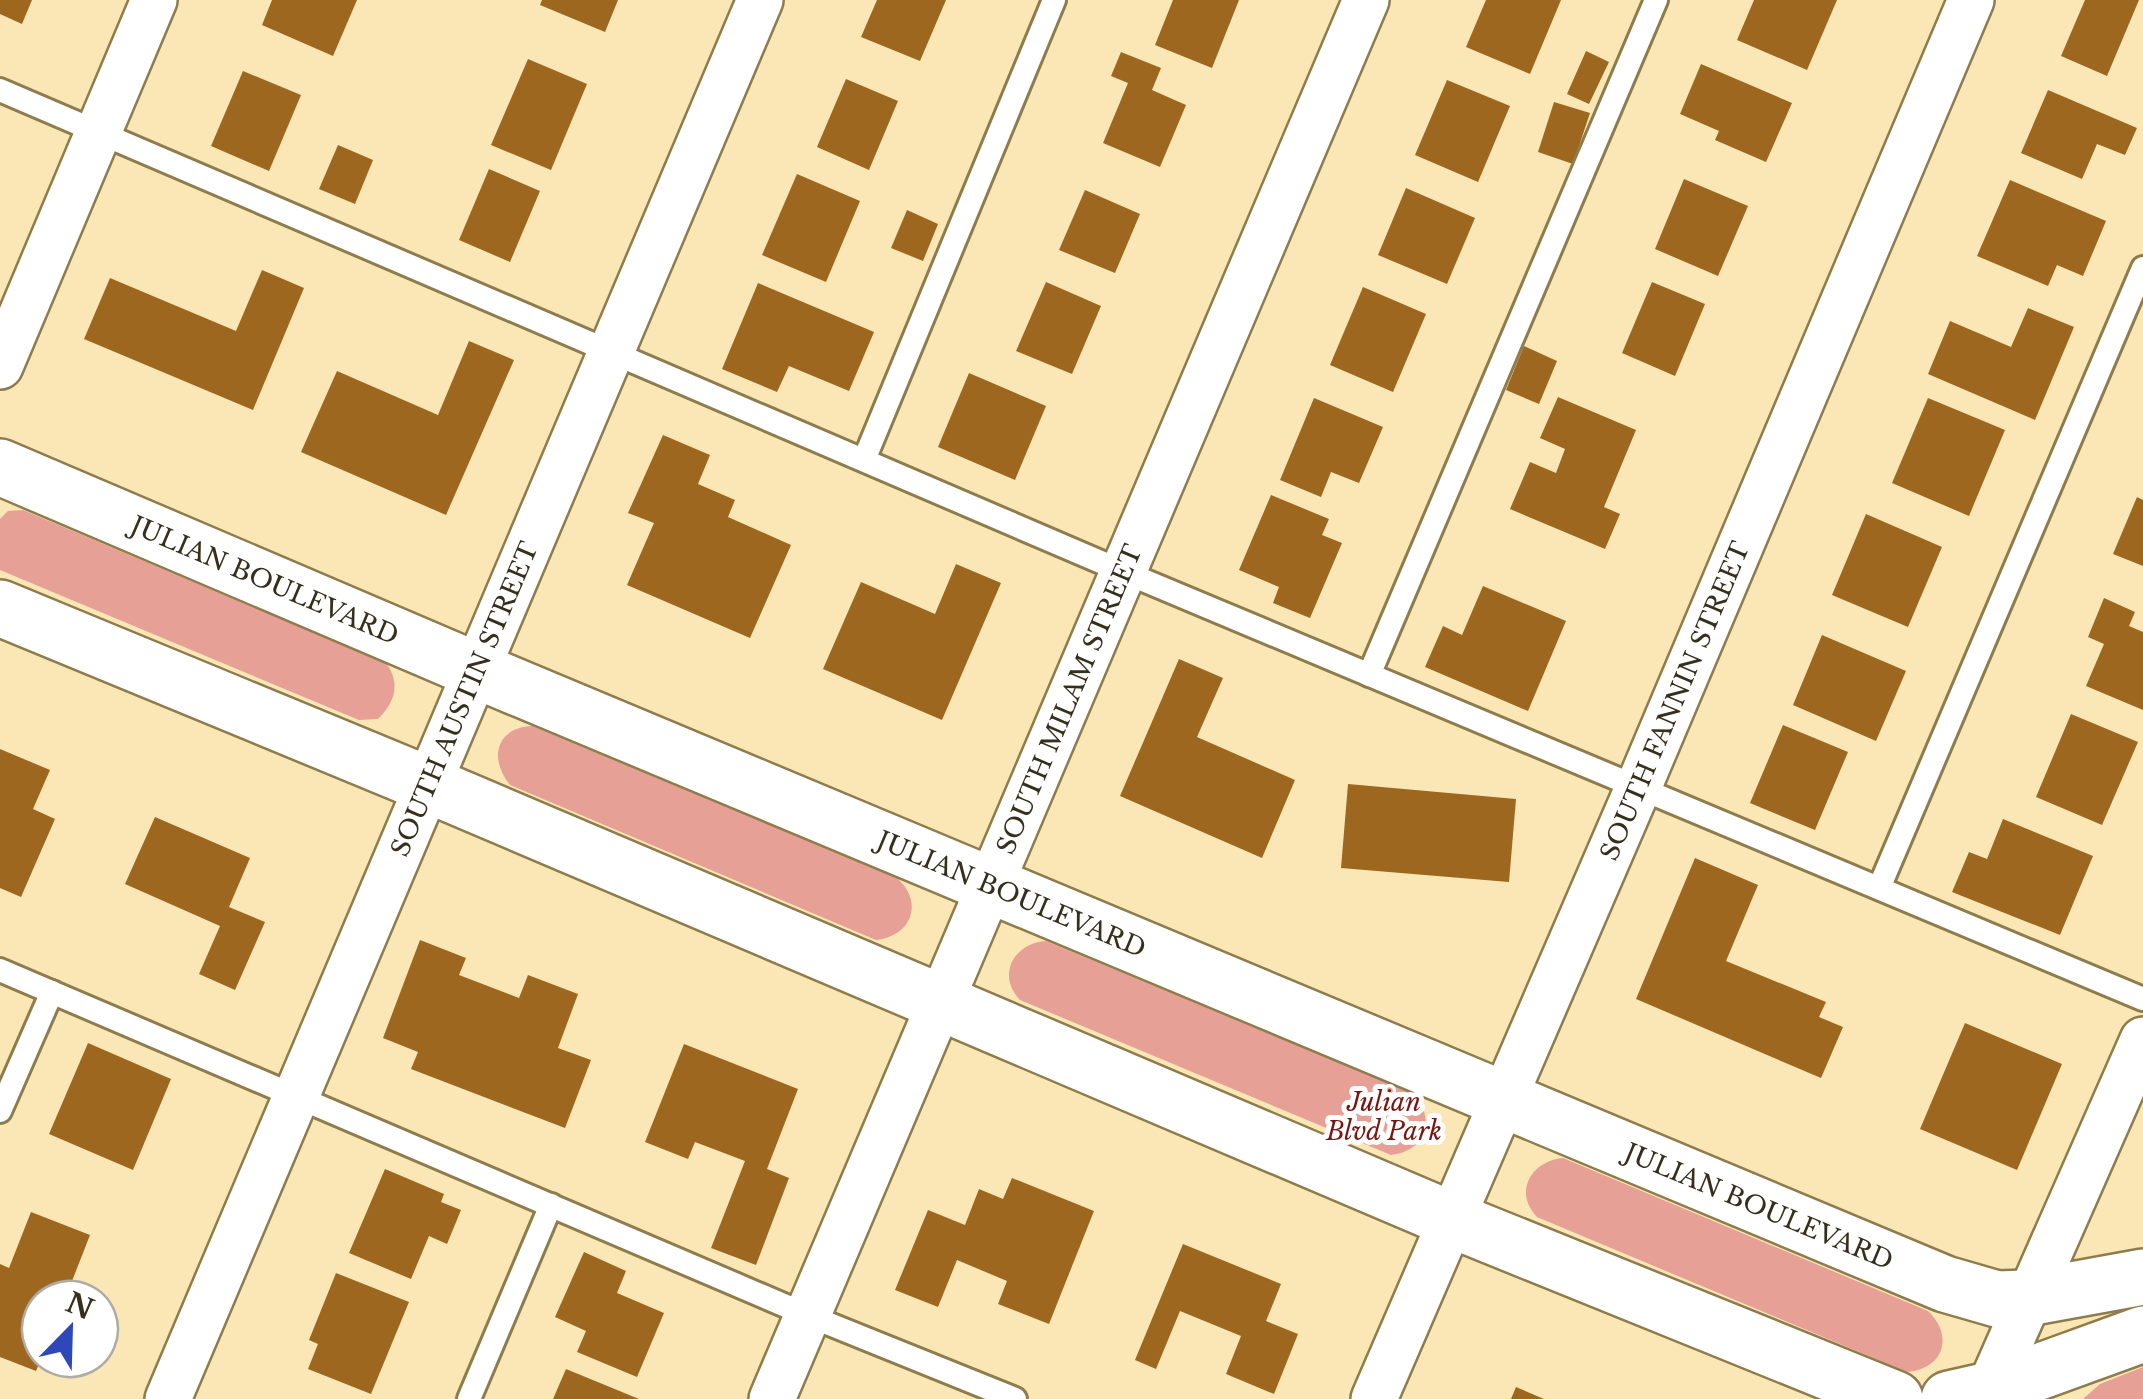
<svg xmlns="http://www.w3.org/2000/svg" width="2143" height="1399" font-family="'Libre Baskerville',serif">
	<rect width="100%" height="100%" fill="#fbe7b5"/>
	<g fill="#e6a096">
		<path d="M23,510l363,153c15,21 9,39 -8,56l-19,1 -359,-150v-51l8,-8z"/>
		<path d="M532,726l365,152c27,24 15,58 -21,62l-366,-155c-21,-26 -15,-57 22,-59z"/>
		<path d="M1046,941l366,152c25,25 15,58 -21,62l-371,-155c-24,-25 -6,-57 26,-59z"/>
		<path d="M1563,1158l365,153c26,25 16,58 -21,61l-370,-155c-24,-25 -6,-56 26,-59z"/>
		<polygon points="2143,1367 2143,1399 2083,1399 2100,1384"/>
	</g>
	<g fill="#9d6720">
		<polygon points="0,0 32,0 22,24 0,14"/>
		<polygon points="272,0 357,0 333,56 262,25"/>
		<polygon points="542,0 618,0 605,32 540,5"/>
		<polygon points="877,0 946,0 920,61 861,37"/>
		<polygon points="1173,0 1239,0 1212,68 1155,45"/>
		<polygon points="1486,0 1561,0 1530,74 1466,47"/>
		<polygon points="1754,0 1837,0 1807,70 1737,40"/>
		<polygon points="2085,0 2139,0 2107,76 2061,56"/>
		<polygon points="1586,51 1609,62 1589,104 1567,94"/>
		<polygon points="1121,52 1161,68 1152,90 1186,105 1160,167 1103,143 1128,83 1111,76"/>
		<polygon points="528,59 587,84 551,170 491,145"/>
		<polygon points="1701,64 1792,103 1766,162 1715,140 1719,131 1680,114"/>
		<polygon points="243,71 301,95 269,171 211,146"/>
		<polygon points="846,79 898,101 869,170 817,147"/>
		<polygon points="1447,80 1510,106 1478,182 1415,155"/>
		<polygon points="2048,90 2137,128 2125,155 2097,144 2082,179 2021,153"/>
		<polygon points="1554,102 1590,113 1573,164 1538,152"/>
		<polygon points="338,145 373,160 355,204 319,189"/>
		<polygon points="489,169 540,191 510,262 459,240"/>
		<polygon points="797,174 860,201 826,282 762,255"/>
		<polygon points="1684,179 1748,206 1718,276 1655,249"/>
		<polygon points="2010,180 2106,221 2083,276 2057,265 2048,286 1977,256"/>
		<polygon points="1406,188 1475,218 1447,284 1378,255"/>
		<polygon points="1085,190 1140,214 1115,273 1059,250"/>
		<polygon points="907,210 938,224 923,261 891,248"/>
		<polygon points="262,270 304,288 253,410 84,339 110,278 236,331"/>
		<polygon points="1046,282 1101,306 1072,374 1016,351"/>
		<polygon points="1652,282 1705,304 1675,376 1622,353"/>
		<polygon points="758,283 874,332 849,391 789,366 777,392 722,369"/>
		<polygon points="1363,287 1426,314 1393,392 1330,365"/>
		<polygon points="2028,308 2074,327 2035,420 1928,374 1950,321 2011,347"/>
		<polygon points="469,341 514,360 446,515 301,452 337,371 438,415"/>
		<polygon points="1524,346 1557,361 1539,404 1506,390"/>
		<polygon points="969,373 1046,406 1015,480 938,447"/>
		<polygon points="1558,397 1636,430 1604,507 1620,514 1605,549 1510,509 1530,462 1556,473 1565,449 1540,438"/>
		<polygon points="1314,398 1383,427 1359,483 1331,472 1321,497 1280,480"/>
		<polygon points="1928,398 2005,430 1969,516 1892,483"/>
		<polygon points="663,435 710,455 698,484 735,500 728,517 791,545 750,638 627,585 654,523 628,513"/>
		<polygon points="1271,495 1329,519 1322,535 1342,543 1310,618 1273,603 1279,587 1239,570"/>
		<polygon points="2137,497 2143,500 2143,566 2113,554"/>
		<polygon points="1866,514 1942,547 1908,627 1832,595"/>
		<polygon points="956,564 1001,583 942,720 823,669 861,582 935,614"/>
		<polygon points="1483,586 1566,621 1528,711 1425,667 1443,626 1462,635"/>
		<polygon points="2104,598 2135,612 2129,626 2143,632 2143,710 2086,686 2104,644 2088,637"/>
		<polygon points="1822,635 1906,671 1876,741 1793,705"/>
		<polygon points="1179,659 1223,678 1197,737 1295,780 1262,858 1120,796"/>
		<polygon points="2071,714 2138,742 2102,825 2036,797"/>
		<polygon points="1783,725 1848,752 1815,830 1750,803"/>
		<polygon points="0,749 50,770 33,809 55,819 21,897 0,888"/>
		<polygon points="1348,784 1516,799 1509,882 1341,868"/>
		<polygon points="155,817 250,858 229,907 265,922 235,990 199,974 220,926 125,884"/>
		<polygon points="2003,819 2093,856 2060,935 1952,892 1969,852 1987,859"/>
		<polygon points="1695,858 1758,885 1726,961 1826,1002 1819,1017 1843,1027 1821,1078 1636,999"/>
		<polygon points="420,940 466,958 459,975 519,998 528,975 578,994 558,1048 591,1060 565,1128 411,1069 418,1052 383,1038"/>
		<polygon points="1965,1023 2062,1064 2017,1170 1920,1129"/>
		<polygon points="88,1043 171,1079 133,1170 49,1134"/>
		<polygon points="684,1044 798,1089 767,1169 789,1178 756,1265 711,1248 745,1161 695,1142 688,1159 645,1142"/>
		<polygon points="385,1169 444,1194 441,1202 461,1210 447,1244 429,1236 411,1279 349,1253"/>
		<polygon points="1012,1178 1094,1211 1049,1324 998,1304 1007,1281 957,1260 938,1307 895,1290 928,1210 965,1225 979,1189 1003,1199"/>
		<polygon points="31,1212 90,1235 65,1299 40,1299 41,1359 36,1371 0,1357 0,1264 9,1268"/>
		<polygon points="1183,1244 1281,1284 1266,1321 1298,1334 1274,1394 1226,1374 1241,1336 1180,1311 1156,1369 1135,1360"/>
		<polygon points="584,1252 626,1271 617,1293 664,1313 637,1377 577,1352 586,1331 555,1317"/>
		<polygon points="336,1273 409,1302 371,1394 308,1369 318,1344 309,1340"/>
		<polygon points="566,1369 639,1399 553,1399"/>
		<polygon points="1516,1387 1544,1399 1511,1399"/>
	</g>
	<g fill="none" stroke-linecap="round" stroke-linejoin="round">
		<g stroke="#8e7c4d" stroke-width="28">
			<g id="lane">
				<polyline points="0,90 1124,572 2143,999"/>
				<polyline points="864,460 1054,0"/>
				<polyline points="1369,675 1656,0"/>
				<polyline points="1879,888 2143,268"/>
				<polyline points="0,970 807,1315 1015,1399"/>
				<polyline points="0,1111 52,992"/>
				<polyline points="469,1399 551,1205"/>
			</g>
		</g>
		<g stroke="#8e7c4d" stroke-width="50">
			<g id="street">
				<polyline points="0,366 154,0"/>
				<path id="s1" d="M168,1399l592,-1399"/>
				<path id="s2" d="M772,1399l594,-1399"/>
				<path id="s3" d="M1374,1399l264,-611 333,-788"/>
				<polyline points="1985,1399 2143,1040"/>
			</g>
		</g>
		<g stroke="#8e7c4d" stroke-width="60">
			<g id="secondary">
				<path id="s4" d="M0,467l478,204 1467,613 52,15 31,-1 115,-21"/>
				<polyline points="0,608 429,785 1450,1219 1895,1399"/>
				<polyline points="1949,1399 1989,1390 2143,1334"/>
			</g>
		</g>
		<use href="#lane" stroke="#fff" stroke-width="22"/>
		<use href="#street" stroke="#fff" stroke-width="45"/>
		<use href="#secondary" stroke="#fff" stroke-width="55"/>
	</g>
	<g text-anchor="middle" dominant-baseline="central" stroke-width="10" stroke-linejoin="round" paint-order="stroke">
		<g font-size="25" fill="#362f1b" stroke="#fff">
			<text stroke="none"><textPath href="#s4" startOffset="288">JULIAN BOULEVARD</textPath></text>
			<text stroke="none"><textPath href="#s1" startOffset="760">SOUTH AUSTIN STREET</textPath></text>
			<text stroke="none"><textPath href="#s2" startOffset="760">SOUTH MILAM STREET</textPath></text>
			<text stroke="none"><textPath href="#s3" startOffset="760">SOUTH FANNIN STREET</textPath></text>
			<text stroke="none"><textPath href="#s4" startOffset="1098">JULIAN BOULEVARD</textPath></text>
			<text stroke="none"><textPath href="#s4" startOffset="1908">JULIAN BOULEVARD</textPath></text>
		</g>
		<g font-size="25" font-style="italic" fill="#771611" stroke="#fff">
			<text x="1384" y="1102">Julian<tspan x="1384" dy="29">Blvd Park</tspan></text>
		</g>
	</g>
	<g transform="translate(70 1329) rotate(23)"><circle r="48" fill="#ffffff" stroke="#afaca4" stroke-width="2.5"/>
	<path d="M0-8L18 38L0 25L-18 38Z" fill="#2f48b9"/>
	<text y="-15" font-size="28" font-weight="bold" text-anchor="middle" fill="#362f1b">N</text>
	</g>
</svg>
